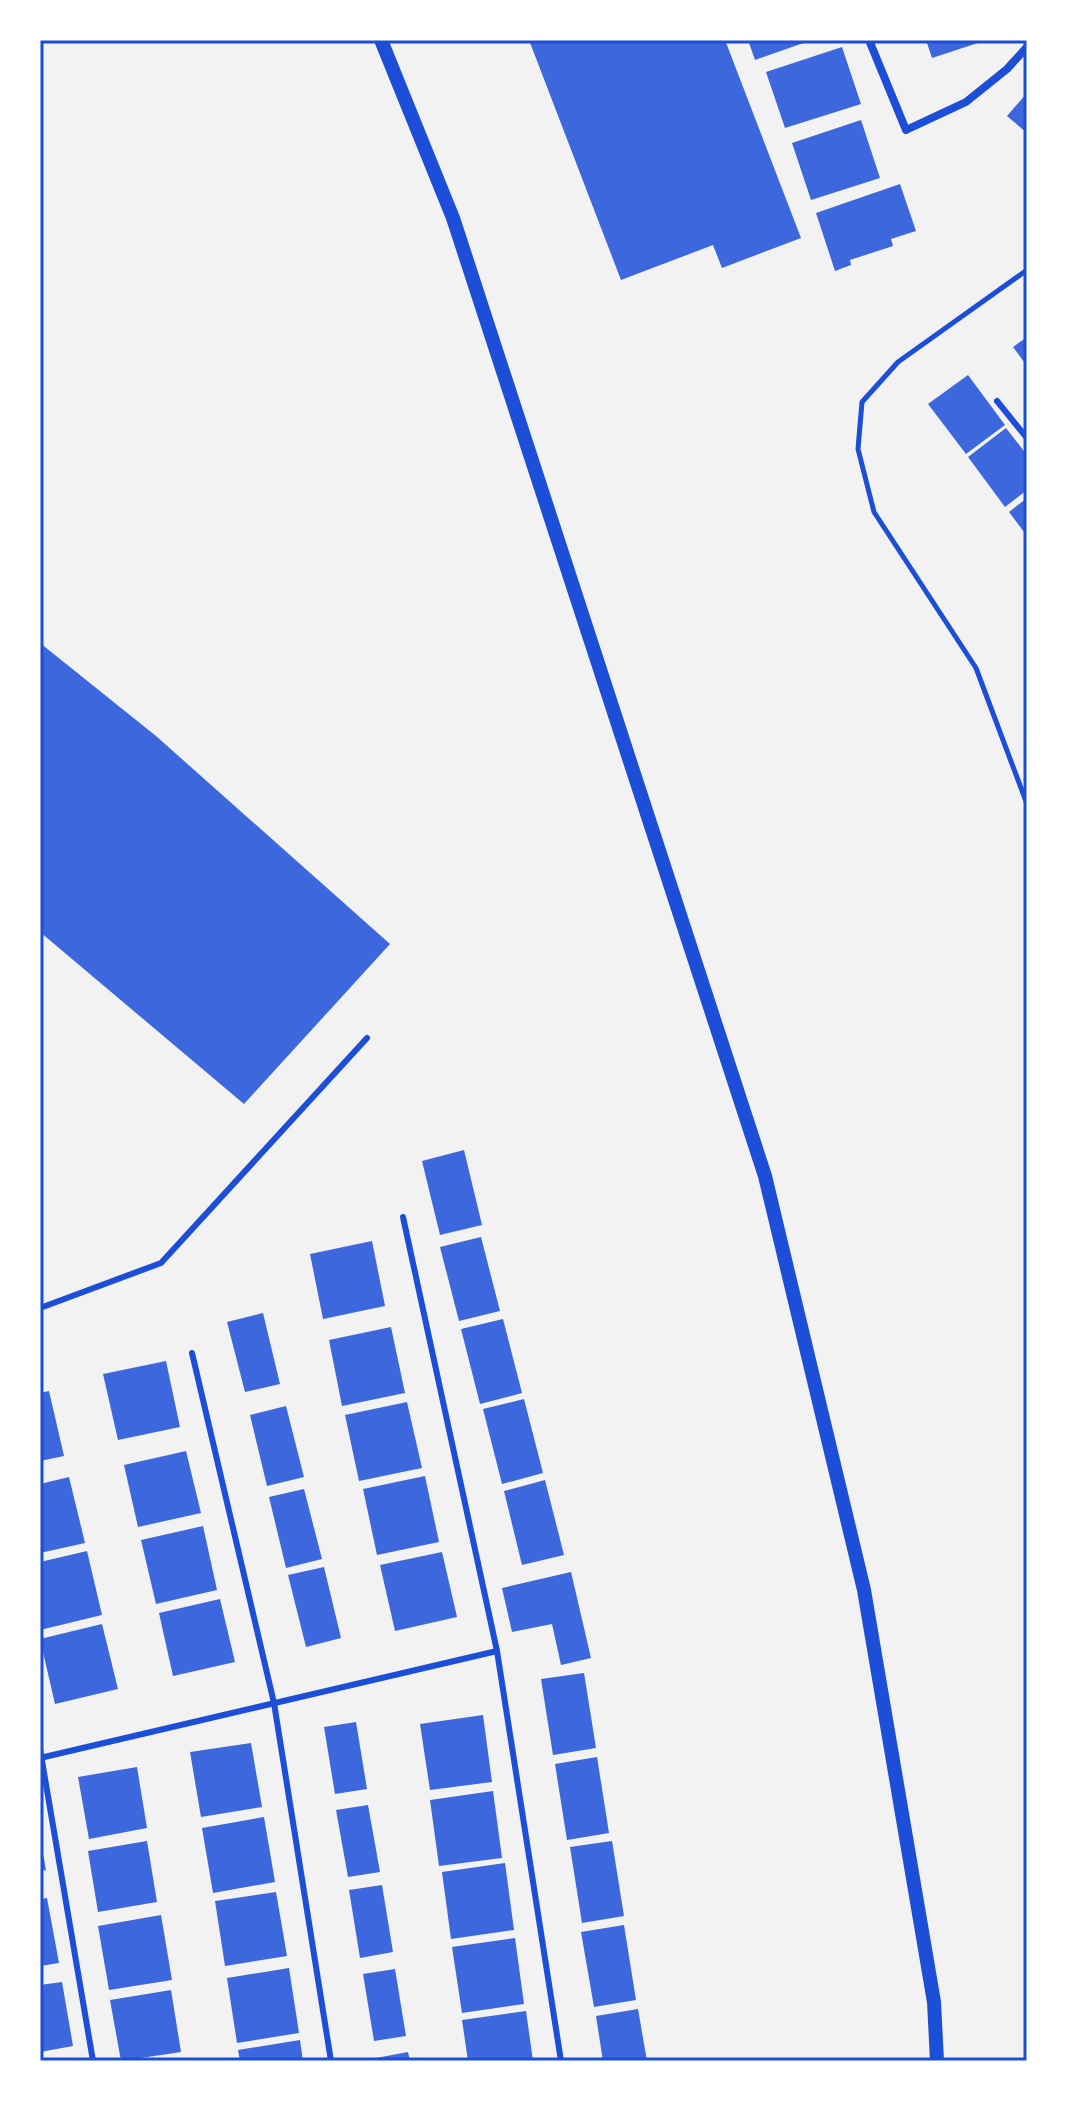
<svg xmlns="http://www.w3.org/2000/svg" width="1067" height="2101" font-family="'Varela Round',sans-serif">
	<rect width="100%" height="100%" fill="#f2f2f2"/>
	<g fill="#3d67dc">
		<polygon points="529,40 725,40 801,238 722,268 713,245 621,280"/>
		<polygon points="748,40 812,40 755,60"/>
		<polygon points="926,40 984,40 984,41 932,58"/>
		<polygon points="842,47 861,104 785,128 766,72"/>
		<polygon points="1027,93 1027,133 1007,116"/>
		<polygon points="861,120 880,178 811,200 792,143"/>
		<polygon points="900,184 916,231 891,239 893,246 850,260 851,265 835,271 816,213"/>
		<polygon points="1027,337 1027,366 1013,347"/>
		<polygon points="968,375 1005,425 966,454 928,404"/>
		<polygon points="1006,428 1027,455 1027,490 1005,507 968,457"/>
		<polygon points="1027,498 1027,536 1009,512"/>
		<polygon points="40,643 156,736 390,944 244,1104 40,932"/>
		<polygon points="464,1150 482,1225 440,1235 422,1161"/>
		<polygon points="481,1237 500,1311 459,1321 440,1247"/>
		<polygon points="372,1241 385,1306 323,1319 310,1254"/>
		<polygon points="263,1313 280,1384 245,1392 227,1322"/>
		<polygon points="503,1319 522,1393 480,1404 461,1329"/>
		<polygon points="391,1327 405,1393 342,1406 329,1340"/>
		<polygon points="166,1361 180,1427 118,1440 103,1374"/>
		<polygon points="49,1391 64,1456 40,1461 40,1393"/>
		<polygon points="524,1399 543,1473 502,1484 483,1409"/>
		<polygon points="407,1402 422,1468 359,1481 345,1415"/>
		<polygon points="286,1406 304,1477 267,1486 250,1415"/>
		<polygon points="186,1451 201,1513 138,1527 124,1465"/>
		<polygon points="425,1476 439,1542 377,1555 363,1489"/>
		<polygon points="69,1477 85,1543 40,1553 40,1484"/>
		<polygon points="545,1480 564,1555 522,1565 504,1491"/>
		<polygon points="304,1489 322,1559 286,1568 269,1497"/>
		<polygon points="203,1526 217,1590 156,1604 141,1540"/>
		<polygon points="87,1551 102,1615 40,1630 40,1562"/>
		<polygon points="442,1552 457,1617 395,1631 380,1565"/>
		<polygon points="324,1567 341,1638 306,1647 288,1575"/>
		<polygon points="571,1572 591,1658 561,1665 552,1624 512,1632 502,1588"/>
		<polygon points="220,1599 235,1662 173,1676 159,1613"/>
		<polygon points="102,1624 118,1689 55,1704 40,1639"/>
		<polygon points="584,1673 596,1748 553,1755 541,1679"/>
		<polygon points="483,1715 492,1782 430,1790 420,1724"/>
		<polygon points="356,1722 367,1789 335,1794 324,1727"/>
		<polygon points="251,1743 262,1807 201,1817 190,1752"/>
		<polygon points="597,1757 609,1833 567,1840 555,1764"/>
		<polygon points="137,1767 147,1828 89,1839 78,1777"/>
		<polygon points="493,1791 502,1858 439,1866 430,1800"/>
		<polygon points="368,1805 380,1872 348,1877 336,1810"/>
		<polygon points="264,1817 275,1882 213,1893 202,1828"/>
		<polygon points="147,1841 157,1902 98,1912 88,1851"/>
		<polygon points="612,1841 624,1916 582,1923 570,1847"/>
		<polygon points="40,1848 42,1848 46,1870 40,1871"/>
		<polygon points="505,1863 514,1930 451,1939 442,1872"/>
		<polygon points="382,1885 393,1952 360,1958 349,1890"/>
		<polygon points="276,1892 287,1956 225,1966 215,1901"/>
		<polygon points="47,1898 59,1963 40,1966 40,1899"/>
		<polygon points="161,1915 172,1980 109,1990 98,1926"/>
		<polygon points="624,1925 636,2000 594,2007 581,1932"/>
		<polygon points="515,1938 524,2004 462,2013 452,1947"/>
		<polygon points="289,1968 299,2033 237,2043 227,1978"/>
		<polygon points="395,1969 406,2036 374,2041 363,1974"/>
		<polygon points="62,1982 73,2046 40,2052 40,1985"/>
		<polygon points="171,1990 181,2052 121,2061 110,2000"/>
		<polygon points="638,2009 647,2061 603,2061 596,2016"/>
		<polygon points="526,2011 533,2061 468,2061 462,2020"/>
		<polygon points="300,2040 303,2061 240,2061 238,2050"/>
		<polygon points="408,2052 410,2061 376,2061 376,2058"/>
	</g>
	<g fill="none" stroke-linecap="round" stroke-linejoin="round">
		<polyline stroke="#1d4ed8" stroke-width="5" points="1027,270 898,362 862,402 858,449 874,512 976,668 1027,804"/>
		<g stroke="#1d4ed8" stroke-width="6">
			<polyline points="997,401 1027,438"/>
			<polyline points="403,1217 497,1651 561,2061"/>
			<polyline points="40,1308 161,1263 367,1038"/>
			<polyline points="192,1353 274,1703 331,2061"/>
			<polyline points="40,1749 93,2061"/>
			<polyline points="40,1758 497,1651"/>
		</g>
		<polyline stroke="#1d4ed8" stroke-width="8" points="869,40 906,130 966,102 1007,69 1027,47"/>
		<polyline stroke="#1d4ed8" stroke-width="14" points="381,40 453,218 765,1176 864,1590 934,2002 937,2061"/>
	</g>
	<rect width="1067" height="2101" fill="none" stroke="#ffffff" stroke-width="84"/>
	<rect x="42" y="42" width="983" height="2017" fill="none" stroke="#1d4ed8" stroke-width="3"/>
</svg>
